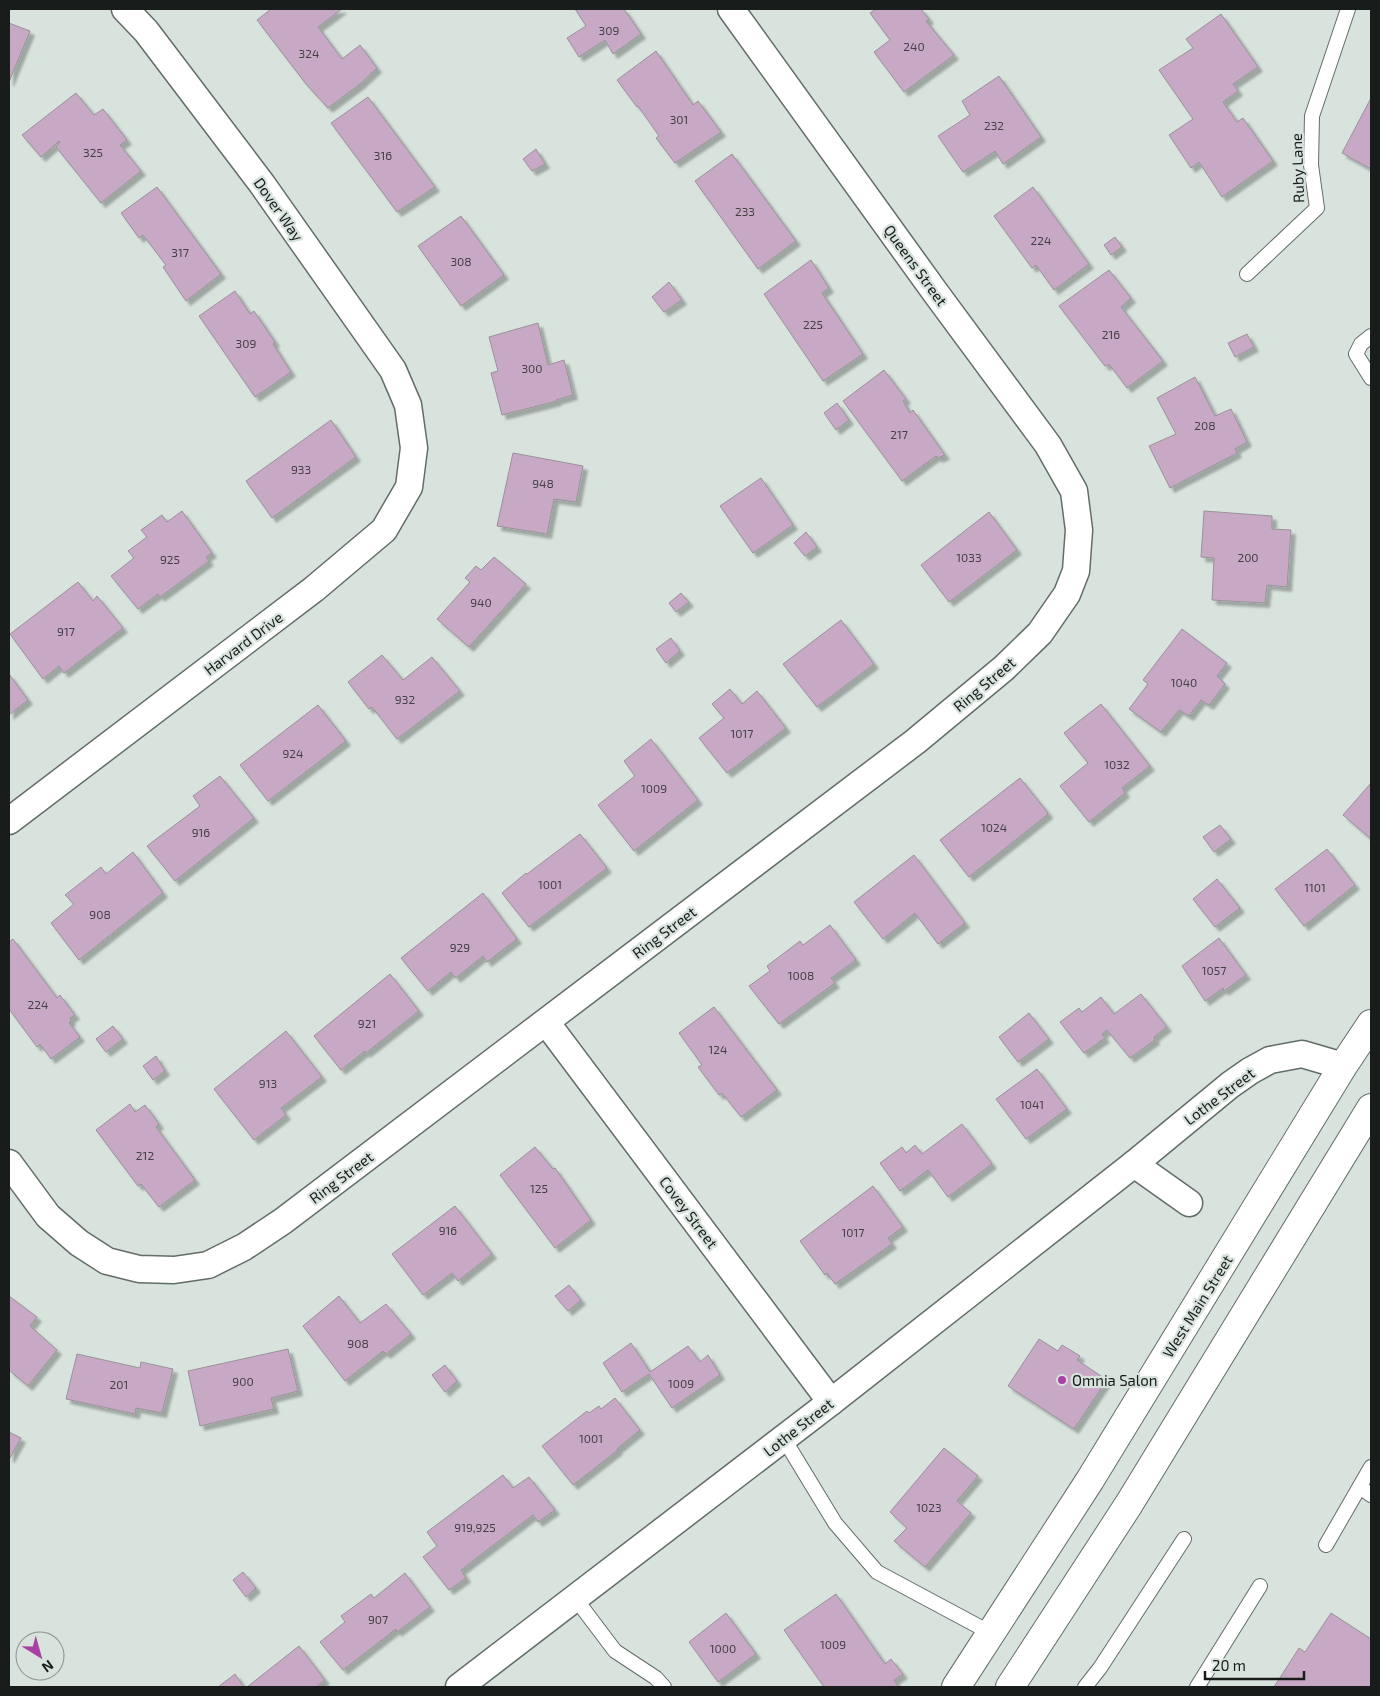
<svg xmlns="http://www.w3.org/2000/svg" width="1380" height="1696" font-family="'Exo 2',sans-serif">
	<defs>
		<filter id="shadow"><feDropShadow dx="4.5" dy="4.5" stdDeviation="1" flood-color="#0004"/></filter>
	</defs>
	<rect width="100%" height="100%" fill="#d8e3dd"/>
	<g fill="#c8a9c5" stroke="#999198" filter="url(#shadow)">
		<polygon points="271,9 342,9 318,27 342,59 360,45 377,68 360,84 328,108 306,84 257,20"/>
		<polygon points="575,9 624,9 641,34 613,54 605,40 579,57 567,38 586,26"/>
		<polygon points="876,9 921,9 929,19 926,21 954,55 904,92 874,52 890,40 870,13"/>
		<polygon points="1221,14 1258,67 1233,84 1238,91 1223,102 1237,122 1243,118 1273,161 1222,197 1199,162 1191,168 1169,135 1193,119 1159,70 1193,48 1186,39"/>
		<polygon points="9,23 30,31 9,82"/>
		<polygon points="656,51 693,105 698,101 721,132 675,163 656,138 659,136 638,106 637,107 617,80"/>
		<polygon points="999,76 1041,137 1003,164 995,151 963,172 938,136 970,115 962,101"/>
		<polygon points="76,93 94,115 103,109 127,140 120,145 141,171 101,203 56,147 60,142 59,141 41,157 22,135"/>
		<polygon points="368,97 435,187 397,212 331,123"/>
		<polygon points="1371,98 1371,169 1342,153"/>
		<polygon points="536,149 545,164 532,171 523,159"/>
		<polygon points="732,154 796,241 758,269 695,181"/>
		<polygon points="157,187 221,274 186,301 163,267 166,265 143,235 139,238 121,213"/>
		<polygon points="1033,187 1089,264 1054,290 1036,265 1032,268 994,216"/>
		<polygon points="461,216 504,275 461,306 418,246"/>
		<polygon points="1115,237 1122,247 1111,255 1104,245"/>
		<polygon points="811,260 829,288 822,293 863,354 823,381 764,294"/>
		<polygon points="1109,270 1131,298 1121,307 1163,361 1127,388 1109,364 1105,366 1059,306"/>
		<polygon points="669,282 682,300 664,312 652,297"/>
		<polygon points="235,291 250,314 254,311 275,342 273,344 291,372 255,397 199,316"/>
		<polygon points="538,323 548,365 564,360 573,395 556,400 557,401 502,415 491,373 498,371 489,337"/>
		<polygon points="1247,334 1254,347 1235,357 1228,343"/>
		<polygon points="884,370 906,399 903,401 910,413 913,410 945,455 938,458 936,456 902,481 843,401"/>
		<polygon points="1195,377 1215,416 1231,409 1247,442 1235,449 1237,453 1170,488 1149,446 1176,434 1157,398"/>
		<polygon points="837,403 849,420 836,430 824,413"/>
		<polygon points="331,420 356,457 272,518 246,481"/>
		<polygon points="513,453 583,466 576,502 554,499 547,534 497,526"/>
		<polygon points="761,478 793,525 753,553 720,506"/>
		<polygon points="182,511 212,553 206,557 209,561 160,597 158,594 138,609 111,576 134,558 128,551 147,537 141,530 162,515 167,522"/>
		<polygon points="1204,511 1272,516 1272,529 1291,530 1287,587 1267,585 1265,603 1212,600 1214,558 1201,557"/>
		<polygon points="989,512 1017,550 949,602 921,565"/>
		<polygon points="806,532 817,547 805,556 794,543"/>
		<polygon points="494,557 526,584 469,647 437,619 470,582 465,578 476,566 481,570"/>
		<polygon points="78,582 93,601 97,596 123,628 64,673 59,666 43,679 10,634"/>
		<polygon points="681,593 689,602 676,612 669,603"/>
		<polygon points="841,620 874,664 817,707 783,664"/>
		<polygon points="1182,629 1227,663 1217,676 1225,684 1209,705 1201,700 1189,716 1179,710 1161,732 1129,709 1148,684 1143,680"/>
		<polygon points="671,638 680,651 666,663 656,649"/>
		<polygon points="382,655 403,680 432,657 460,691 397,739 372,707 369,709 348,682"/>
		<polygon points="9,674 28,700 9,715"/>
		<polygon points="730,689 742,704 757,691 786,728 727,773 699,738 724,718 712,704"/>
		<polygon points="1101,704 1150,766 1122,788 1125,793 1089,822 1060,786 1088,763 1064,733"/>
		<polygon points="318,705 346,741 268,801 240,765"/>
		<polygon points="651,739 698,800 634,851 598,805 635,776 624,761"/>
		<polygon points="220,776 254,818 175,881 147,846 200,806 193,796"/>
		<polygon points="1020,778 1048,813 1047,815 969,877 940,840"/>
		<polygon points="1371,783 1371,839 1343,815"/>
		<polygon points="1220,825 1231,839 1214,852 1203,837"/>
		<polygon points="580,834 607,868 529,927 502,893 526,873 527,874"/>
		<polygon points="1327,849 1355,885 1304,926 1275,889"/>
		<polygon points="133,852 163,893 79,960 51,923 74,904 65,895 101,867 106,874"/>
		<polygon points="914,855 965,923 938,944 915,913 883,939 854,902"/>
		<polygon points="1217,879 1240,908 1215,927 1193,899"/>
		<polygon points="483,893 517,939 487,962 483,956 456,978 451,972 428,991 401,958"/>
		<polygon points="830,925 856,960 831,978 835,983 779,1024 749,986 770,971 767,966 800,941 803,945"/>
		<polygon points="1219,938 1246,975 1224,991 1223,988 1205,1001 1182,966"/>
		<polygon points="13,939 57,998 60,995 75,1015 70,1018 71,1021 69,1023 80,1037 51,1059 40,1044 37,1047 9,1009 9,942"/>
		<polygon points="390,974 419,1011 366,1053 365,1051 341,1070 314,1036"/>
		<polygon points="1141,994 1167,1027 1154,1037 1155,1040 1130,1058 1107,1030 1102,1034 1105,1038 1084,1053 1060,1022 1079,1008 1082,1012 1101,997 1114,1014"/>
		<polygon points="714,1007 777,1090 741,1117 722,1093 719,1095 698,1067 702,1065 679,1033"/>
		<polygon points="1029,1013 1049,1039 1018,1062 999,1037"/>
		<polygon points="113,1026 123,1039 106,1052 96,1039"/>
		<polygon points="286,1031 322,1077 281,1108 286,1115 254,1140 214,1089"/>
		<polygon points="156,1056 165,1071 153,1080 143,1066"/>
		<polygon points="1037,1069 1067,1109 1026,1139 996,1099"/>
		<polygon points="130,1104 135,1112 145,1105 159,1124 156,1127 195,1180 159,1207 141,1184 138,1186 96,1130"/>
		<polygon points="962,1124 992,1164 948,1197 928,1170 900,1191 880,1163 902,1147 906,1153 915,1145 922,1154"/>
		<polygon points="535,1147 553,1169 555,1168 591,1220 555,1248 500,1175"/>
		<polygon points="873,1186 903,1227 888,1238 892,1244 835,1284 827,1273 825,1275 800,1241"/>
		<polygon points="455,1206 492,1254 458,1281 452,1273 423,1295 392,1254"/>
		<polygon points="569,1285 581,1300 568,1311 555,1296"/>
		<polygon points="9,1296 37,1317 30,1326 57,1350 28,1386 9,1370"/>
		<polygon points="339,1296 360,1323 386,1304 411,1334 386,1354 383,1351 345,1381 303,1326"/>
		<polygon points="1039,1339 1058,1351 1062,1345 1080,1356 1077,1360 1107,1380 1074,1429 1008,1386"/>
		<polygon points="631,1343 650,1372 688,1346 700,1362 708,1355 720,1375 672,1408 649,1374 622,1392 603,1363"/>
		<polygon points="288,1349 298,1391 271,1398 274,1409 200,1426 188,1371"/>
		<polygon points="77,1354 140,1368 141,1362 173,1369 162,1413 136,1408 135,1414 66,1399"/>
		<polygon points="445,1365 457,1381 445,1392 432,1375"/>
		<polygon points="615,1398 640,1430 617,1449 618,1450 573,1485 542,1446 587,1411 589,1413 599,1406 601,1409"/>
		<polygon points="9,1432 21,1438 10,1458 9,1458"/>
		<polygon points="944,1448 978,1476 957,1501 971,1513 925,1567 894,1541 907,1528 890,1512"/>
		<polygon points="503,1475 513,1488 529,1477 555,1510 538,1522 533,1515 461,1570 466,1578 449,1590 423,1557 437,1546 427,1532"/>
		<polygon points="243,1572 256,1588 246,1597 233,1580"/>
		<polygon points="405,1573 430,1607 397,1632 396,1629 343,1670 320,1642 345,1622 341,1616 371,1594 374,1598"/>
		<polygon points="836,1594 885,1664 891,1659 903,1674 894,1680 898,1686 897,1687 824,1687 784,1630"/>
		<polygon points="726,1613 756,1654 718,1682 689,1642"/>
		<polygon points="1331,1613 1371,1639 1371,1687 1274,1687 1299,1648 1305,1652"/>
		<polygon points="299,1646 325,1680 316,1687 247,1687"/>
		<polygon points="235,1674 244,1687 218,1687"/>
	</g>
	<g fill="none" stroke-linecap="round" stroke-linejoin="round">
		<g stroke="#636d68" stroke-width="16">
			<g id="service">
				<polyline points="1247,274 1317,208 1311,165 1312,116 1348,9"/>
				<polyline points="1371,336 1361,344 1356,354 1371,378"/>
				<polyline points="784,1439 835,1523 877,1572 991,1633"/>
				<polyline points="1360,1487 1371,1495"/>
				<polyline points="1326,1545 1371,1467"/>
				<polyline points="575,1598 615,1651 656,1678 664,1687"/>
				<polyline points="1085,1687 1100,1668 1184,1539"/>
				<polyline points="1197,1687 1260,1586"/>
			</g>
		</g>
		<g stroke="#636d68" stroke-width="29">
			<g id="minor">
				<polyline points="9,821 314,589 384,530 409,487 414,448 408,405 393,370 262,184 146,31 125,9"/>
				<polyline points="546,1022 831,1402"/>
				<polyline points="9,1163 48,1216 79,1243 107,1261 139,1269 174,1270 208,1265 244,1247 283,1221 916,741 1004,668 1040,633 1067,594 1076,571 1079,530 1074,491 1048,445 935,292 731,9"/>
				<polyline points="1134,1164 1189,1203"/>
				<polyline points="459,1687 831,1402 1134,1164 1230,1085 1250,1071 1270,1060 1302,1054 1343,1066"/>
			</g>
		</g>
		<g stroke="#636d68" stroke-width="30">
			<g id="secondary">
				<polyline points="956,1687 1090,1480 1343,1066 1371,1024"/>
				<polyline points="1010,1687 1129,1504 1371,1108"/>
			</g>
		</g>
		<use href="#service" stroke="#fff" stroke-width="14"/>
		<use href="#minor" stroke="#fff" stroke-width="26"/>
		<use href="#secondary" stroke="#fff" stroke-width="28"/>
	</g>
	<circle fill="#a941a4" stroke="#d8e3dd" stroke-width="2" cx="1062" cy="1380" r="5"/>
	<g text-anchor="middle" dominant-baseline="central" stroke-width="4.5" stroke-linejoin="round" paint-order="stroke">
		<g font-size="12" fill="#443f45">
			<text x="609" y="30">309</text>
			<text x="914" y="46">240</text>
			<text x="309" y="53">324</text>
			<text x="679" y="119">301</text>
			<text x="994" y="125">232</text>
			<text x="93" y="152">325</text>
			<text x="383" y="155">316</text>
			<text x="745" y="211">233</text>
			<text x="1041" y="240">224</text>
			<text x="180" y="252">317</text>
			<text x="461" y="261">308</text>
			<text x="813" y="324">225</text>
			<text x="1111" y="334">216</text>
			<text x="246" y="343">309</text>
			<text x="532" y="368">300</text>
			<text x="1205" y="425">208</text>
			<text x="899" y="434">217</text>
			<text x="301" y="469">933</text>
			<text x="543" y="483">948</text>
			<text x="969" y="557">1033</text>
			<text x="1248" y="557">200</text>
			<text x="170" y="559">925</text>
			<text x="481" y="602">940</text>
			<text x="66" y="631">917</text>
			<text x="1184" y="682">1040</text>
			<text x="405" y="699">932</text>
			<text x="742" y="733">1017</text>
			<text x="293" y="753">924</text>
			<text x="1117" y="764">1032</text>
			<text x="654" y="788">1009</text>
			<text x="994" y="827">1024</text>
			<text x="201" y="832">916</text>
			<text x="550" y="884">1001</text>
			<text x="1315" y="887">1101</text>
			<text x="100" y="914">908</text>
			<text x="460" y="947">929</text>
			<text x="1214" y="970">1057</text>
			<text x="801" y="975">1008</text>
			<text x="38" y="1004">224</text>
			<text x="367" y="1023">921</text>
			<text x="718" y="1049">124</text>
			<text x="268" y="1083">913</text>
			<text x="1032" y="1104">1041</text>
			<text x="145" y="1155">212</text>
			<text x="539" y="1188">125</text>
			<text x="448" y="1230">916</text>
			<text x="853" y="1232">1017</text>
			<text x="358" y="1343">908</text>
			<text x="243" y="1381">900</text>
			<text x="681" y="1383">1009</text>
			<text x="119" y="1384">201</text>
			<text x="591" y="1438">1001</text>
			<text x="929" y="1507">1023</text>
			<text x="475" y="1527">919,925</text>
			<text x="378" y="1619">907</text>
			<text x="833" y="1644">1009</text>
			<text x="723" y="1648">1000</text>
		</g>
		<g font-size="15" fill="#181c1a" stroke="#d8e3dd">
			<text transform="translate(1297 168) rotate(-92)">Ruby Lane</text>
			<text transform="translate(279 209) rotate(55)">Dover Way</text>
			<text transform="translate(916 265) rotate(54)">Queens Street</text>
			<text transform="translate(243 643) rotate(-37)">Harvard Drive</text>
			<text transform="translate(984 684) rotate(-40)">Ring Street</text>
			<text transform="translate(664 932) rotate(-37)">Ring Street</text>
			<text transform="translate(1219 1096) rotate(-37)">Lothe Street</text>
			<text transform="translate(341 1177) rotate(-37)">Ring Street</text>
			<text transform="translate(689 1212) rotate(53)">Covey Street</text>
			<text transform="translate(1197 1306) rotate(-58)">West Main Street</text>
			<text transform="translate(798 1427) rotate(-38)">Lothe Street</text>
		</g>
		<g font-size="15" fill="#181c1a" stroke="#d8e3dd" text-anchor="start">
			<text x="1072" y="1380">Omnia Salon</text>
		</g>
	</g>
	<rect width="1380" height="1696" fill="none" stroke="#181c1a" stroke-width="20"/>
	<g transform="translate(40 1656) rotate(143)"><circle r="24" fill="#d8e3dd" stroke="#8b938f"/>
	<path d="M0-4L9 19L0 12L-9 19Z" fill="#a941a4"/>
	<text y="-8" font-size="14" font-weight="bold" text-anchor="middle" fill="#181c1a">N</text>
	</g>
	<path d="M1205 1671v8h99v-8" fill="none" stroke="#181c1a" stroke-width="2.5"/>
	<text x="1212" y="1671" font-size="15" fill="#181c1a" stroke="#d8e3dd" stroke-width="4" paint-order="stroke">20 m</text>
</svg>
